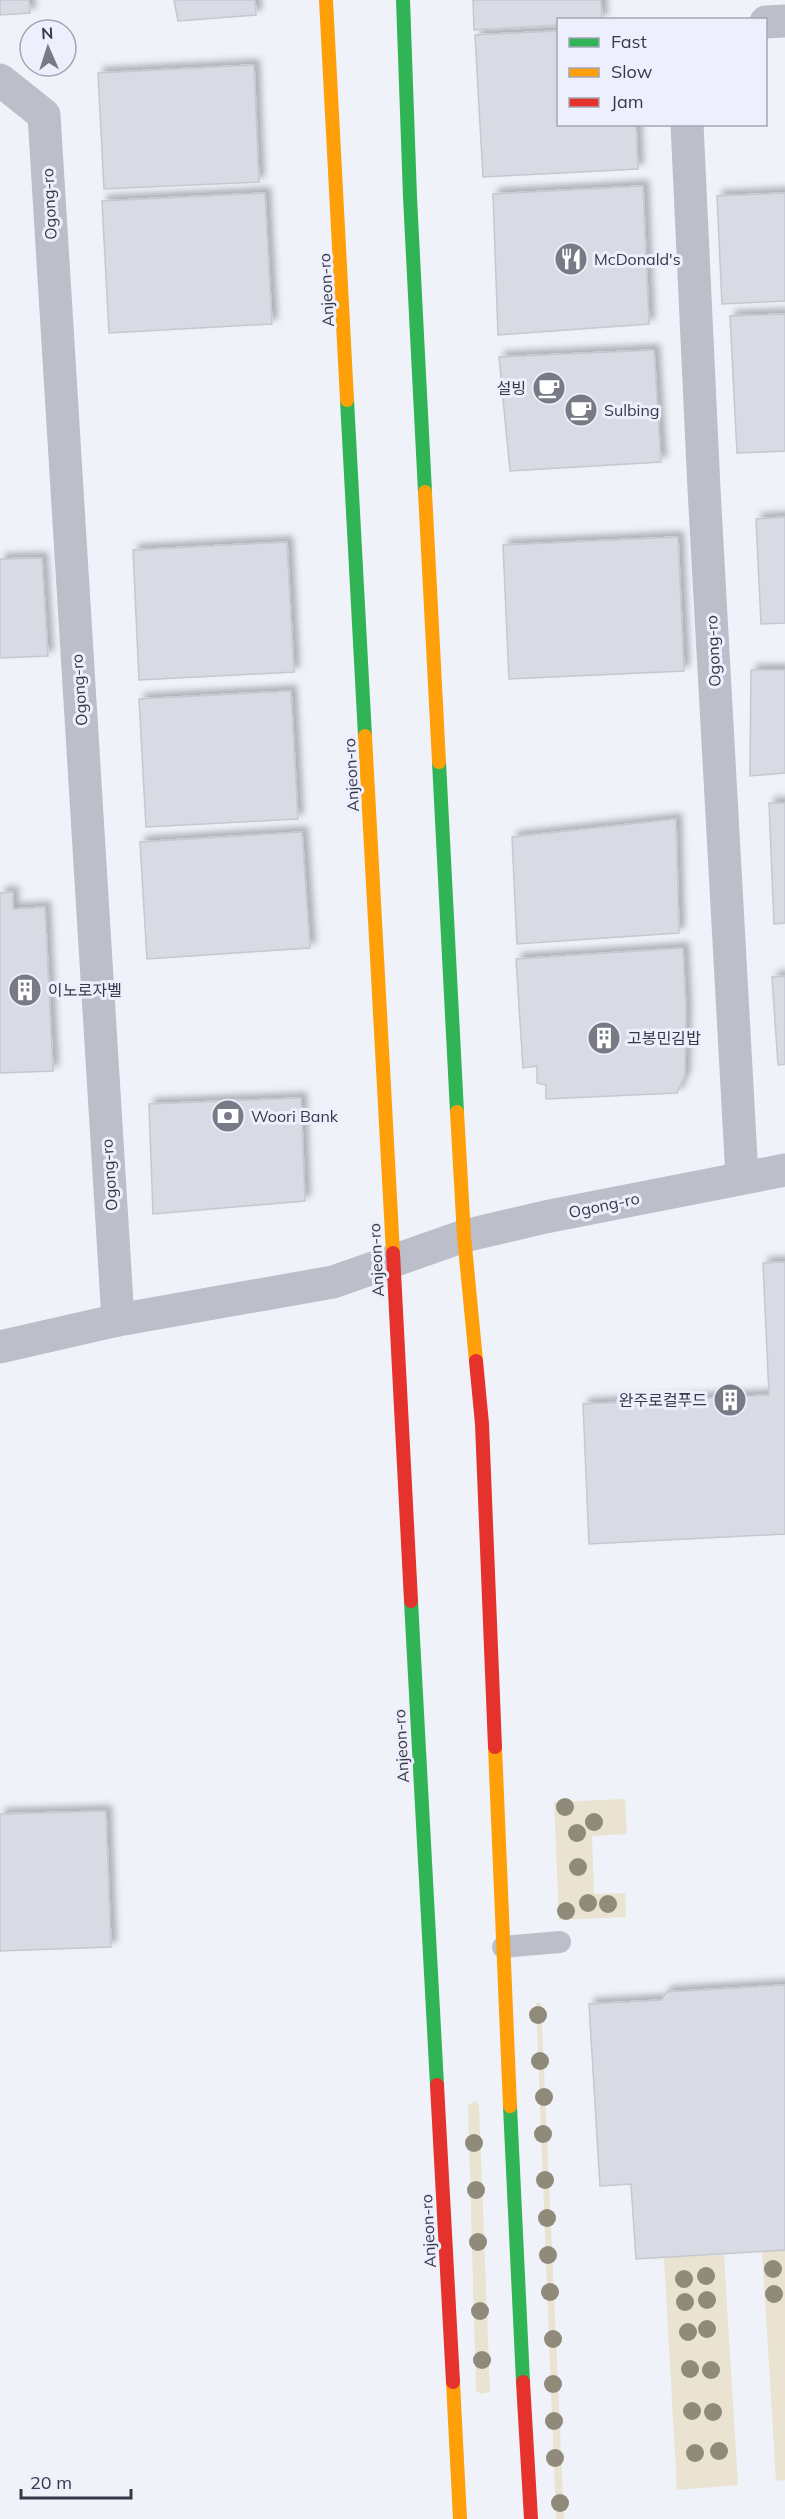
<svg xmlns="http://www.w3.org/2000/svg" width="785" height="2519" font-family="Mulish,'Noto Sans KR',sans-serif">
	<defs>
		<filter id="shadow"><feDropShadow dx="5.5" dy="-5.5" stdDeviation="3" flood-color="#0004"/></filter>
	</defs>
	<rect width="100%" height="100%" fill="#f0f2fa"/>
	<g fill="#eae3d1">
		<polygon points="625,1799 627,1834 592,1836 594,1894 625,1893 626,1917 559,1920 554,1802"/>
		<polygon points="536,2003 541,2003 564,2519 556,2519"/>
		<polygon points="475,2101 479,2105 490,2392 481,2394 476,2391 468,2105"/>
		<polygon points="785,2250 785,2480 776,2481 762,2251"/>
		<polygon points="724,2255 738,2485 677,2490 664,2257"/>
	</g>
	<g fill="#d8dae4" stroke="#c6c8d1" stroke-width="1.5" filter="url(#shadow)">
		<polygon points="0,0 29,0 30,13 0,15"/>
		<polygon points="174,0 255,0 256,15 178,21"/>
		<polygon points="473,0 601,0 602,20 558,20 558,25 474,30"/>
		<polygon points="558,31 558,124 636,124 638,169 483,177 475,35"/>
		<polygon points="254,65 259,182 104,189 98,73"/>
		<polygon points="643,186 649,324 498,335 493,194"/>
		<polygon points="265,193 272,324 109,333 102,201"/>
		<polygon points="785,193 785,301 722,304 717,196"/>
		<polygon points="785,314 785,451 737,453 730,316"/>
		<polygon points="654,350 661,462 510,471 499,357"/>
		<polygon points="785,517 785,623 761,624 756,519"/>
		<polygon points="678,537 684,671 509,679 503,545"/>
		<polygon points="287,542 294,672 139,680 133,550"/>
		<polygon points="42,558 48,656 0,658 0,559"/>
		<polygon points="751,670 785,670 785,773 750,776"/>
		<polygon points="291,691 298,819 146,827 139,699"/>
		<polygon points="769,803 785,803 785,923 774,924"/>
		<polygon points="676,819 679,933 517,944 512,837"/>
		<polygon points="302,832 310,948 147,959 140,842"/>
		<polygon points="13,892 13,909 45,907 53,1071 0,1073 0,893"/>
		<polygon points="683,948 686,1009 685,1075 677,1093 546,1099 546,1085 537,1083 537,1066 523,1068 516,959"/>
		<polygon points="785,976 785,1064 778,1065 772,977"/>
		<polygon points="301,1098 305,1201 153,1214 149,1104"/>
		<polygon points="785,1262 785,1534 589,1544 583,1404 769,1395 763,1263"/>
		<polygon points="106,1811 111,1947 0,1951 0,1814"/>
		<polygon points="785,1985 785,2250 636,2259 631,2184 600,2186 589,2004 662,2000 666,1992"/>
	</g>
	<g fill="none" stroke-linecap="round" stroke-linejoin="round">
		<polyline stroke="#bcbeca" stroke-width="22" points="503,1947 560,1942"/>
		<g stroke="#bcbeca" stroke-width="33">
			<polyline points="766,22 785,21"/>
			<polyline points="0,80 44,115 118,1320"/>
			<polyline points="687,124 704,489 742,1177"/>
			<polyline points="0,1347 118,1320 333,1282 464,1236 545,1217 785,1170"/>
		</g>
		<g stroke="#30b455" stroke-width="14">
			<polyline points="403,0 410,197 425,492"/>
			<polyline points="347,400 365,736"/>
			<polyline points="439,762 457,1112"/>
			<polyline points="411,1601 437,2085"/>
			<polyline points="510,2106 523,2382"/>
		</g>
		<g stroke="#ff9f0a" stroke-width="14">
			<polyline points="326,0 347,400"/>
			<polyline points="425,492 439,762"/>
			<polyline points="365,736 393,1253"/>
			<polyline points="457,1112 464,1236 476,1361"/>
			<polyline points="495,1747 510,2106"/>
			<polyline points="453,2382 460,2519"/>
		</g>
		<g stroke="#e5322d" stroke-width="14">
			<polyline points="393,1253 411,1601"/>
			<polyline points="476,1361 482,1424 495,1747"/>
			<polyline points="437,2085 453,2382"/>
			<polyline points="523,2382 531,2519"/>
		</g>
	</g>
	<g fill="#908a7a">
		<circle cx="565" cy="1807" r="9"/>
		<circle cx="594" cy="1822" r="9"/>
		<circle cx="577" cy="1833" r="9"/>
		<circle cx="578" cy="1867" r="9"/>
		<circle cx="588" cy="1903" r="9"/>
		<circle cx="608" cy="1904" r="9"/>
		<circle cx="566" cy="1911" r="9"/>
		<circle cx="538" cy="2015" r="9"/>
		<circle cx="540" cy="2061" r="9"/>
		<circle cx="544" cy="2097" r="9"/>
		<circle cx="543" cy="2134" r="9"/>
		<circle cx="474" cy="2143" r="9"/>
		<circle cx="545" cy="2180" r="9"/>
		<circle cx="476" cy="2190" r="9"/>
		<circle cx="547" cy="2218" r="9"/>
		<circle cx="478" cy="2242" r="9"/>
		<circle cx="548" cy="2255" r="9"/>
		<circle cx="773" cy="2269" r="9"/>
		<circle cx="706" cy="2276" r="9"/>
		<circle cx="684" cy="2279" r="9"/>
		<circle cx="550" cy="2292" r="9"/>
		<circle cx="774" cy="2294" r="9"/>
		<circle cx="707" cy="2300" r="9"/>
		<circle cx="685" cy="2302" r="9"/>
		<circle cx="480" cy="2311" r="9"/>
		<circle cx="707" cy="2329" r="9"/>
		<circle cx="688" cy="2332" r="9"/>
		<circle cx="553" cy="2339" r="9"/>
		<circle cx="482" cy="2360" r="9"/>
		<circle cx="690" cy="2369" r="9"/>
		<circle cx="711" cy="2370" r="9"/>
		<circle cx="553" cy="2384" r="9"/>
		<circle cx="692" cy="2411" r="9"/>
		<circle cx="713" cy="2412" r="9"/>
		<circle cx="554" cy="2421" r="9"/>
		<circle cx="719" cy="2451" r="9"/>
		<circle cx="695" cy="2453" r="9"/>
		<circle cx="555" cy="2458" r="9"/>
		<circle cx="560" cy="2503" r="9"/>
	</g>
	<defs>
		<g id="restaurant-disc" transform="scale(1.725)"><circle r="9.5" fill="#787a85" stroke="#edeffd"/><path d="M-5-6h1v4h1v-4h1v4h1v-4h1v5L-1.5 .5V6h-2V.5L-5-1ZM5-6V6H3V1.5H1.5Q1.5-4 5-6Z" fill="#fff"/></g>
		<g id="cafe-disc" transform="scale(1.725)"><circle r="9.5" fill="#787a85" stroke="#edeffd"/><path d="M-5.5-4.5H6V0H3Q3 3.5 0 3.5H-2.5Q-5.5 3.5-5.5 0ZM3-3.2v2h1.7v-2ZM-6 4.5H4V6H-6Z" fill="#fff"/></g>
		<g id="building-disc" transform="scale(1.725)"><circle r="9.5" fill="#787a85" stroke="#edeffd"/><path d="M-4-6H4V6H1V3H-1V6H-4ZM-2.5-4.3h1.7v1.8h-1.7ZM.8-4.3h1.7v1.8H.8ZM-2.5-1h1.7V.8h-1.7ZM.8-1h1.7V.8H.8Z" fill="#fff"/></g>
		<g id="bank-disc" transform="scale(1.725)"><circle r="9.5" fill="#787a85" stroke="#edeffd"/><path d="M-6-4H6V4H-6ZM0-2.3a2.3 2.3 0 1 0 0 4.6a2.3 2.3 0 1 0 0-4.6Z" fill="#fff"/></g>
	</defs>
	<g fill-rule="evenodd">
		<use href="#restaurant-disc" x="571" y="259"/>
		<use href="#cafe-disc" x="549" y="388"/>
		<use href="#cafe-disc" x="581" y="410"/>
		<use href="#building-disc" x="25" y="990"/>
		<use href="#building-disc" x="604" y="1038"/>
		<use href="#bank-disc" x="228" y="1116"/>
		<use href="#building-disc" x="730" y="1400"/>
	</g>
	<g text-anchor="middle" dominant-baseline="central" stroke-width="6" stroke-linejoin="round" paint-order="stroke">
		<g font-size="16" fill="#373946" stroke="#edeffd">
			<text transform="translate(49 204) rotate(-93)">Ogong-ro</text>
			<text transform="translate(326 290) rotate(-93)">Anjeon-ro</text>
			<text transform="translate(713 651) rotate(-93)">Ogong-ro</text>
			<text transform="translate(79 690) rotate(-94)">Ogong-ro</text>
			<text transform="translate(351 775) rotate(-93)">Anjeon-ro</text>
			<text transform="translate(109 1175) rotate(-94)">Ogong-ro</text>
			<text transform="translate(604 1205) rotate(-12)">Ogong-ro</text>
			<text transform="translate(376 1260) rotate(-93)">Anjeon-ro</text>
			<text transform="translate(401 1746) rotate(-93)">Anjeon-ro</text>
			<text transform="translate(428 2231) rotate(-93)">Anjeon-ro</text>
		</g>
		<g font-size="16" fill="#373946" stroke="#edeffd" text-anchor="start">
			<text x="594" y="259">McDonald's</text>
			<text x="526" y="388" text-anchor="end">설빙</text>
			<text x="604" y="410">Sulbing</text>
			<text x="48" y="990">이노로자벨</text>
			<text x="627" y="1038">고봉민김밥</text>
			<text x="251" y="1116">Woori Bank</text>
			<text x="707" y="1400" text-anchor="end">완주로컬푸드</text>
		</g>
	</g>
	<rect x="557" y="18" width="210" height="108" fill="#edeffd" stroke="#a4a6b4" stroke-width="1.5"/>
	<rect x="569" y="38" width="30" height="9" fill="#30b455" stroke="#a4a6b4" stroke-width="1.5"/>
	<text x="611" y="48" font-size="18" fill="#373946">Fast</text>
	<rect x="569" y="68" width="30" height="9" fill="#ff9f0a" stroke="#a4a6b4" stroke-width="1.5"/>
	<text x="611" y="78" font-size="18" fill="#373946">Slow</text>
	<rect x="569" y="98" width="30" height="9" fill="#e5322d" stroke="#a4a6b4" stroke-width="1.5"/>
	<text x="611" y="108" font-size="18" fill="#373946">Jam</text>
	<g transform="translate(48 48) rotate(357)"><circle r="28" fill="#edeffd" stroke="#a4a6b4" stroke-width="1.5"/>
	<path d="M0-4.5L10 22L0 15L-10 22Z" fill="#787a85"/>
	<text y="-9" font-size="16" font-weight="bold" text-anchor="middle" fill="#373946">N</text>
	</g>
	<path d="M21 2489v9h110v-9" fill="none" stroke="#373946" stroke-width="3"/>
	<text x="30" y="2489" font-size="18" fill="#373946" stroke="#edeffd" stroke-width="4.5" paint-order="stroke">20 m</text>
</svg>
